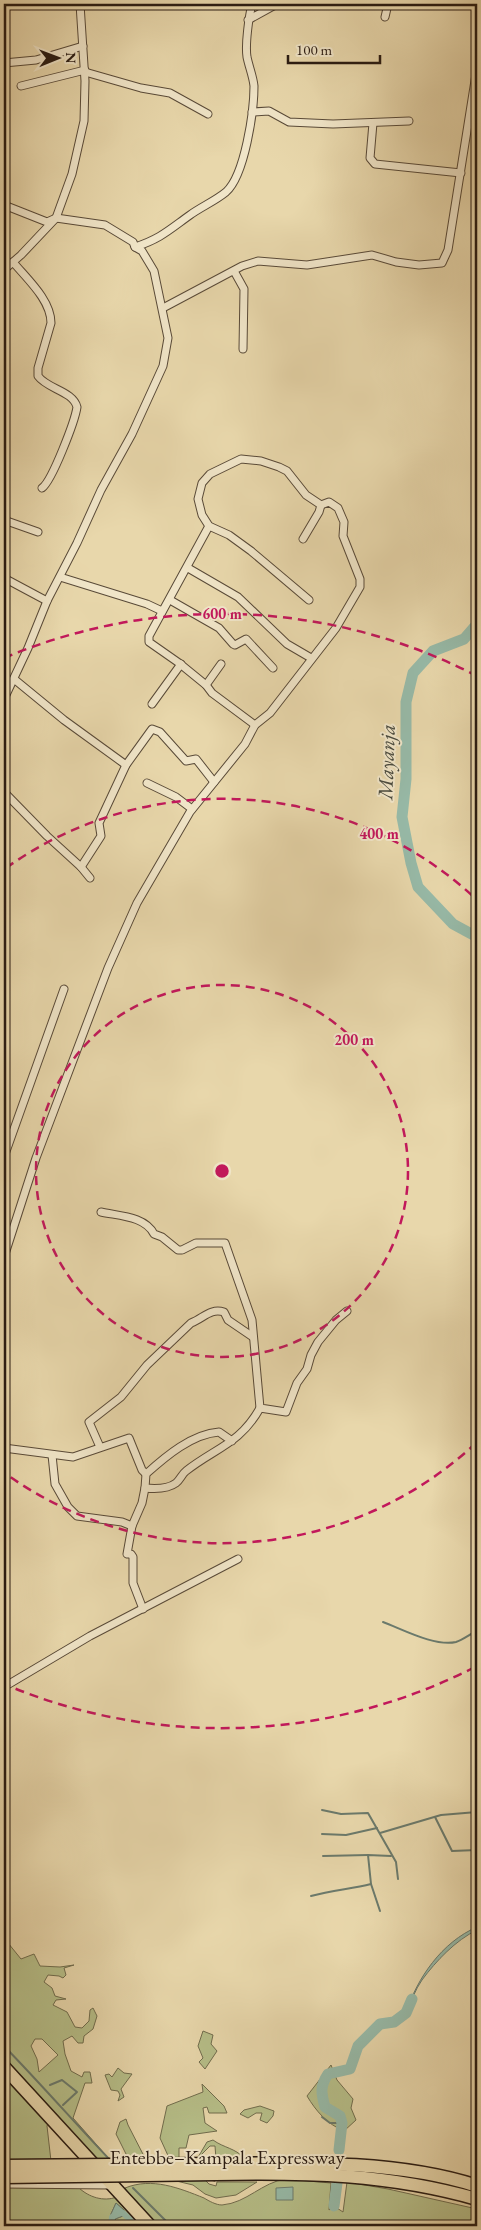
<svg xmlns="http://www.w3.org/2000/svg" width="481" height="2230" font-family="'EB Garamond',serif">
	<rect width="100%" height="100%" fill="#e8d7ab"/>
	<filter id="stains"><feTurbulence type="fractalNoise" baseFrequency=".004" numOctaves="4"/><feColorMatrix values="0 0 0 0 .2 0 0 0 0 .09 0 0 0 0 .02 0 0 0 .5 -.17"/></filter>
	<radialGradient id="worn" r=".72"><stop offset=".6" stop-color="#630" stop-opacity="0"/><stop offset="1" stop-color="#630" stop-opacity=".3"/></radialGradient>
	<g fill="#b6be88" stroke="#706c4d" fill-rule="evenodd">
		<path d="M4,1938l17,21 13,-5 6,12 20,1 14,-2 -10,3 2,7 -3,3 -4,-2 -11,-1 -4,7 8,6 3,8 11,3 -10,1 -3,5 14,7 8,15 7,1 7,-7 1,-11 3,-2 4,8 -4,13 -9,7 -1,7h-5l-6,-7 -9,5 2,13 6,17 11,6 2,-5h6l2,11h-7l-12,35 37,42h-16l-90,-101zM35,2039h7l16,16 -19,17 -2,-13 -6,-13z"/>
		<polygon points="203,2031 213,2035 211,2044 217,2051 205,2069 199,2062 203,2058 198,2046"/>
		<path d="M331,2065l6,15 16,19 -2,9 5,12 -12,11c-17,-7 -28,-20 -37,-35z"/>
		<polygon points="118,2068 124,2073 132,2074 121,2089 124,2097 118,2101 120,2095 118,2091 111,2090 105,2075 109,2074 112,2077"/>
		<polygon points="4,2072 48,2123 47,2126 51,2161 4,2161"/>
		<polygon points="202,2084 224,2106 227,2113 209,2113 207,2107 203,2108 205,2123 217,2131 189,2135 186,2148 179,2148 179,2160 170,2160 160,2138 167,2106 203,2092"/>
		<polygon points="260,2106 274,2111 273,2116 267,2123 260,2120 262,2113 256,2113 248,2118 240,2114 244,2110"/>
		<polygon points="126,2119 128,2125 146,2160 129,2160 116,2134 120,2122"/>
		<path d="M213,2140c11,8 22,8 31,18l-28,1 -1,-13h-5l-13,13 10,-17z"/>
		<polygon points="204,2179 209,2184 216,2186 217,2182 257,2182 236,2195 216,2198 205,2194 193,2185 172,2180"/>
		<path d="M286,2179l45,4 -2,27 5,-4 9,6 4,-30 41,7 89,20v17h-320l-33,-35 1,-3c27,-11 54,0 79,10 5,3 12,7 18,7 25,-2 40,-23 64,-26z"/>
		<path d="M4,2187l75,1c10,9 24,14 38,9l27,29h-29v-7l8,-3 1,-6 -8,-7 -5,11 -1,12h-106z"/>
	</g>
	<g fill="#97baa8" stroke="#6b7a6c">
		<path d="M477,1927v3c-21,10 -41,31 -55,50 -7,10 -11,22 -16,33 11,-35 36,-71 71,-86z"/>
		<polygon points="293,2187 293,2200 276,2200 276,2188"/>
		<polygon points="116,2203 124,2210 123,2216 115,2219 115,2226 110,2226 111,2214"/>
	</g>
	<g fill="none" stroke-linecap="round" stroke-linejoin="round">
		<g stroke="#6b7a6c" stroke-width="2">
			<path d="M383,1622c19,7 52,25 73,20 7,-2 14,-8 21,-11"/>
			<polyline points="322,1810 341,1814 368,1813 396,1862 398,1879"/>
			<polyline points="435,1817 452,1851 477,1850"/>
			<polyline points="380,1833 441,1815 477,1812"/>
			<polyline points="322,1834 346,1835 377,1828"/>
			<polyline points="323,1856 368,1855"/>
			<path d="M311,1896c21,-6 40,-7 60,-12"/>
			<polyline points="380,1911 371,1884 368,1855 391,1856"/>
			<path d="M4,2046c36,37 70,76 106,114"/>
			<polyline points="50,2085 62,2080 77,2092 63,2105"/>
			<polyline points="322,2117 330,2123 342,2123"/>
			<polyline points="133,2188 171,2226"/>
		</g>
		<polyline stroke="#97baa8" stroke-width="6" points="111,2226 112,2217 118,2213 123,2213 137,2226"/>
		<g stroke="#97baa8" stroke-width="11">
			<polyline points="477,624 464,639 433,651 413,673 406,702 406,779 402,817 411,863 418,887 453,924 477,937"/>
			<path d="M339,2150l3,-27 -2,-7 -15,-9c-4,-14 -5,-21 3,-33l22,-5 8,-23 22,-22 14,-2 12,-9 6,-14"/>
			<polyline points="334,2206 337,2183"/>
		</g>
		<g stroke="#594a38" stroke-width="9">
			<g id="street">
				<polyline points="385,17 388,4"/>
				<polyline points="248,20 277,4"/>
				<polyline points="4,63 36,60 83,46"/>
				<polyline points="85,72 141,88 170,93 208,114"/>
				<polyline points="21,86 85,70"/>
				<polyline points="252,112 269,111 289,122 333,124 409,121"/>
				<polyline points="373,123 370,158 375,164 461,173"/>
				<polyline points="4,205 47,222 56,218 105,225 133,242 135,247 142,251 154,271 168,338 163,366 132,434 101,490 77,543 47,601 28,648 4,699"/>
				<path d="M135,247c25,-8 34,-17 55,-32 11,-8 25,-14 36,-23 19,-17 28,-81 28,-106 -1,-10 -5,-19 -7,-29 -2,-13 2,-41 5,-53"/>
				<path d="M13,262c14,17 38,38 38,61l-13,45v8c9,13 35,15 39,31 -2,14 -25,74 -35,81"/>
				<polyline points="4,270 21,255 56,218 72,174 84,121 85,81 80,4"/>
				<polyline points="234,271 244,289 243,349"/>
				<polyline points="163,308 242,266 258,261 307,265 372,255 396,262 419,265 442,263 448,250 477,68"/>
				<polyline points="4,520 38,532"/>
				<polyline points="209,526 149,636 149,642 179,663 206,685 212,693 255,725"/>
				<polyline points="303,539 319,512 321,505"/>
				<polyline points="188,568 238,597 287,644 311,658"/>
				<polyline points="60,577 147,604 162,611"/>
				<polyline points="4,578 47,601"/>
				<polyline points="170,600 219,628 233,644 235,645 246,639 273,668"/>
				<polyline points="309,600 251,551 229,535 209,526 202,515 198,499 202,483 210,474 241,459 261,461 279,467 287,471 306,495 321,505"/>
				<polyline points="14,679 64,720 126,765"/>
				<polyline points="206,685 221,664"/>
				<polyline points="152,704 181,664"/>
				<polyline points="147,783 176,797 192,809"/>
				<polyline points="4,792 47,836 81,867 90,878"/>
				<polyline points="81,867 101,836 99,823 126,765 152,729 160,732 186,761 196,759 214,782"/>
				<polyline points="4,1157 64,989"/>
				<path d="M101,1212c18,4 44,4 53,22l8,3 16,13h4l14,-7h29l27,77 8,88 26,4 11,-29 10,-14 4,-14 7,-13 18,-22 11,-9"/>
				<polyline points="4,1257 36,1158 108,968 137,903 190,812 245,744 255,725 270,713 336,628 360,587 360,579 343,536 344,522 338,508 329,502 321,505"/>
				<path d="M232,1441l-13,-9c-27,2 -53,24 -73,42l-1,14c10,1 23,1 31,-5 4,-3 6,-9 10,-12 29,-23 54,-27 74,-63"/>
				<path d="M100,1447l-11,-25 32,-25 26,-32 44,-42c13,-5 19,-15 33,-11l4,8 25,17"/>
				<polyline points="4,1448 73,1457 129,1438 142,1470 146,1474"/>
				<polyline points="52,1455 55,1484 68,1507 77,1516 122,1522 132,1526 142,1503 145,1488"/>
				<polyline points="132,1526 127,1554 131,1554 133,1557 133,1583 143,1609"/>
				<polyline points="4,1687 90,1636 238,1559"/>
				<polyline points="4,2184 111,2185"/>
			</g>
		</g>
		<g stroke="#291b12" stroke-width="15">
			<g id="highway">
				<polyline points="4,2067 150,2226"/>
				<path d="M216,2164c84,-1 181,-4 261,22"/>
				<path d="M215,2174c91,-2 174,0 262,25"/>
			</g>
		</g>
		<use href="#street" stroke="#f0e5c8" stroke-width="7"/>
		<use href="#highway" stroke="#e8d7ab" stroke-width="12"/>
		<g stroke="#291b12" stroke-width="15" stroke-linecap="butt">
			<g id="highway-bridge">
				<polyline points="4,2166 216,2164"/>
				<polyline points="4,2177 215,2174"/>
			</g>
		</g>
		<use href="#highway-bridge" stroke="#e8d7ab" stroke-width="12"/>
	</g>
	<g fill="none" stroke="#c2185b" stroke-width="2.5" stroke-dasharray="9 6">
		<circle cx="222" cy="1171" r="186"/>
		<path d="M476 1443A372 372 0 0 1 6 1474M6 868A372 372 0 0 1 476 899"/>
		<path d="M475 1667A557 557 0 0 1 4 1684M4 658A557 557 0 0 1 475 675"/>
	</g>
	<g text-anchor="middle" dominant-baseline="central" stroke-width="4" stroke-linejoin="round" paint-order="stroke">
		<g font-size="20" fill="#291b12" stroke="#f0e5c8">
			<text x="227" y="2157">Entebbe–Kampala Expressway</text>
		</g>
		<g font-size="21" font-style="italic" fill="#4a4b3f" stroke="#f0e5c8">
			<text transform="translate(386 762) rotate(-88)">Mayanja</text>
		</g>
	</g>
	<circle cx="222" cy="1171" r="8" fill="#c2185b" stroke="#f0e5c8" stroke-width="2.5"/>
	<g font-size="15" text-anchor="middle" font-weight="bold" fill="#c2185b" stroke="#f0e5c8" stroke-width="4" stroke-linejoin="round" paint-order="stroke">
		<text x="222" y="619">600 m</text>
		<text x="379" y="839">400 m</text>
		<text x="354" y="1045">200 m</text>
	</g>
	<rect width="481" height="2230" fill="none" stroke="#e8d7ab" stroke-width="20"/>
	<rect x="5" y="5" width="471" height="2220" fill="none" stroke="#291b12" stroke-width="2.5"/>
	<rect x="10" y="10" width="461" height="2210" fill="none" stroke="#291b12"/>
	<g transform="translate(58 58) rotate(89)" stroke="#f0e5c8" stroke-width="4" paint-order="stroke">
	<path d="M0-4L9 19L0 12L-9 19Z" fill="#291b12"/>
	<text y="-8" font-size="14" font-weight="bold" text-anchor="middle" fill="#291b12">N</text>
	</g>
	<path d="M288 55v8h92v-8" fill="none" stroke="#291b12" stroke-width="2.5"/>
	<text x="296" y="55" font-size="15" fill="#291b12" stroke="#f0e5c8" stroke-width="4" paint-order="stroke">100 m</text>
	<rect width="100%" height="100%" filter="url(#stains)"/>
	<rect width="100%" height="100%" fill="url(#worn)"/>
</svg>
